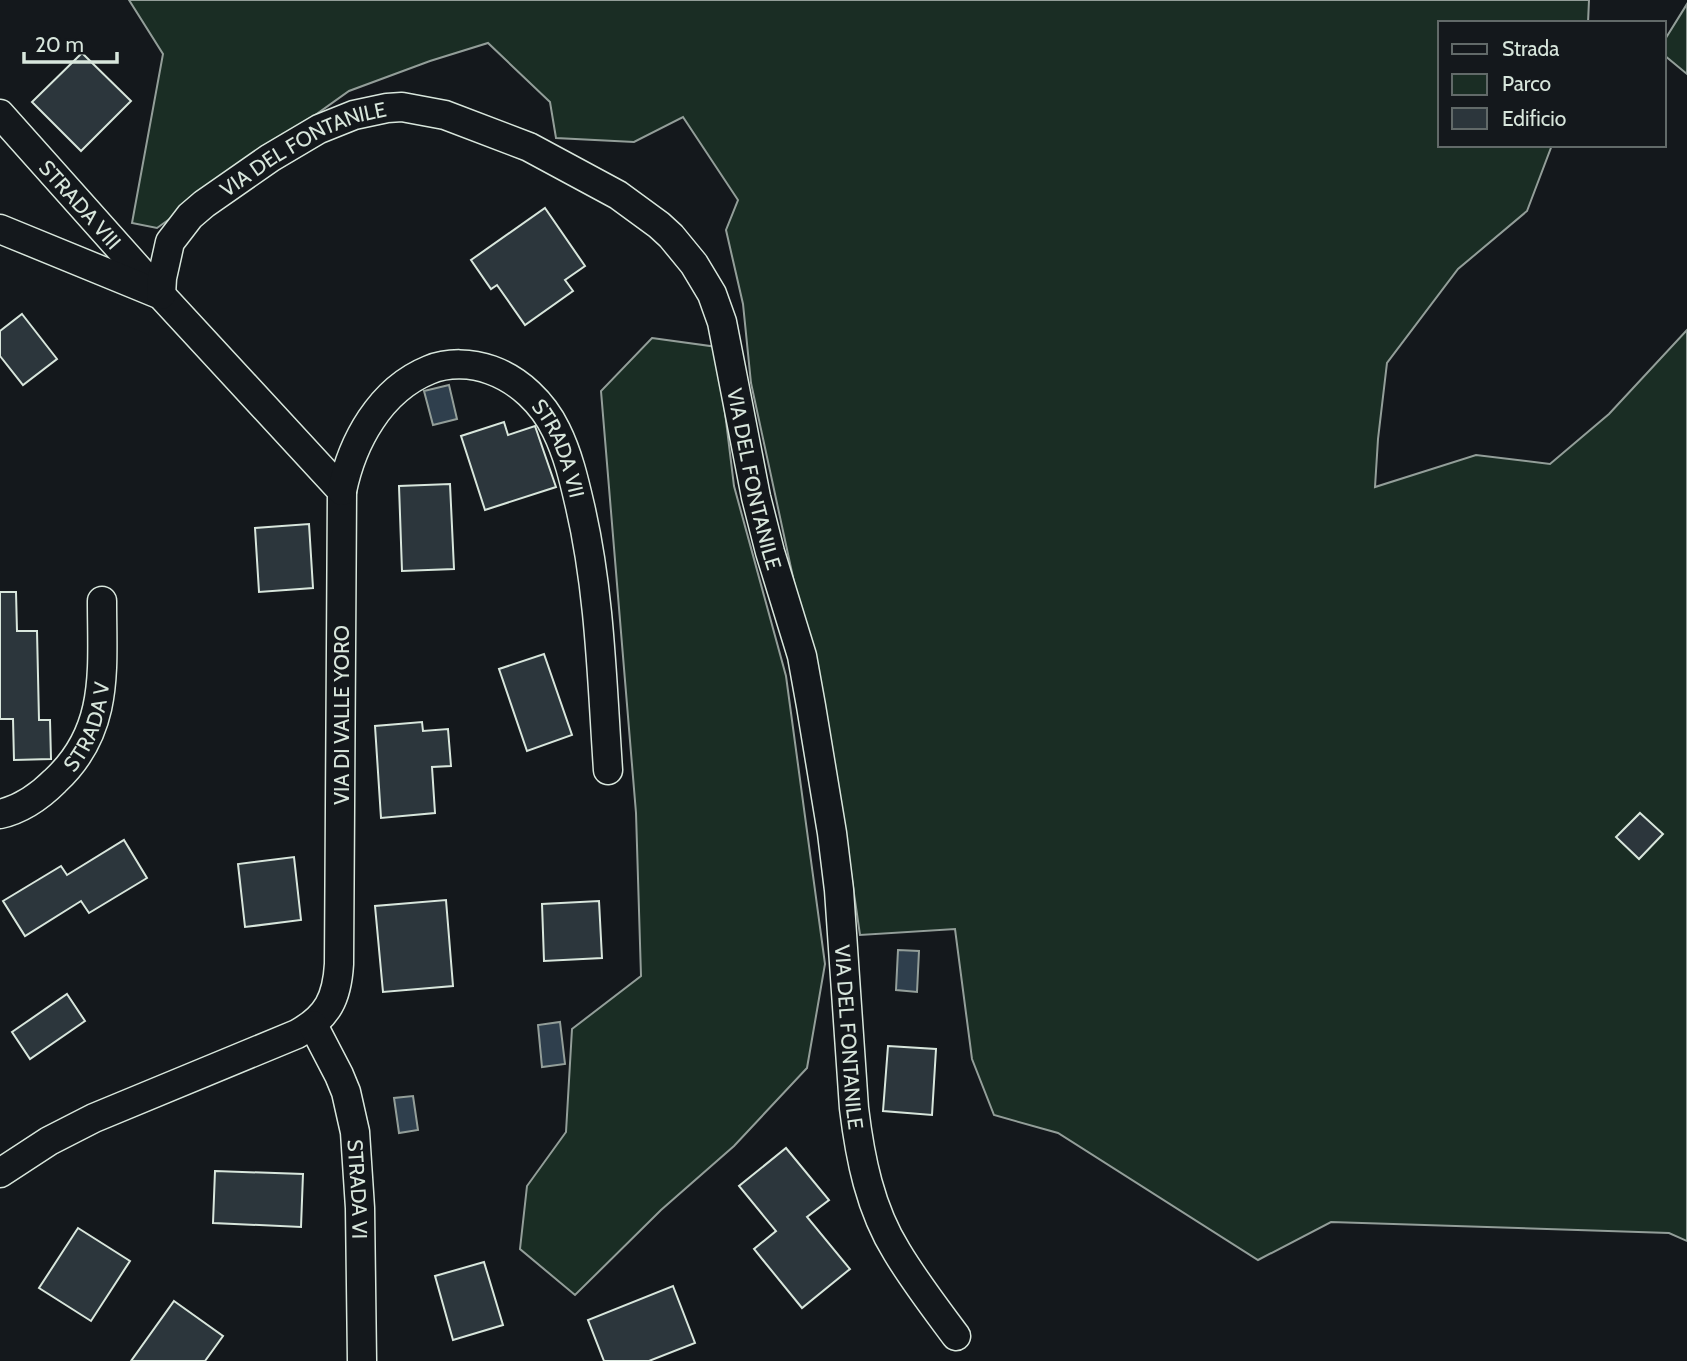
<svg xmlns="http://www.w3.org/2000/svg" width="1687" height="1361" font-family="Cabin,sans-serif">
	<rect width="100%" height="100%" fill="#14181c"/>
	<g fill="#1a2d24" stroke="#939e99" stroke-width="2">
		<polygon points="129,0 1589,0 1588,23 1440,23 1440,145 1552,145 1527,211 1458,269 1387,363 1378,439 1375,487 1476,455 1550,464 1609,414 1687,330 1687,1241 1669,1233 1331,1222 1258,1260 1058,1133 994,1115 972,1059 955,929 860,935 839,790 751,383 743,304 726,230 738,200 683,117 634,142 556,138 550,102 488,43 430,61 349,91 157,228 132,223 163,54"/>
		<polygon points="1687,4 1687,74 1664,55 1664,41"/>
		<polygon points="652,338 717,347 734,486 786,676 825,964 807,1068 734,1146 661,1210 575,1295 520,1249 527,1186 566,1132 572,1029 641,976 636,813 601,391"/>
	</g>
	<g fill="#2f3f4d" stroke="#939e99" stroke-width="2">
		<polygon points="449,385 457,419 433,425 424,391"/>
		<polygon points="898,950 919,951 917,992 896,990"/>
		<polygon points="560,1022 565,1064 542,1067 538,1025"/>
		<polygon points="413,1096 418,1130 399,1133 394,1098"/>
	</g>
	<g fill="#2c363c" stroke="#d8e6dc" stroke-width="2">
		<polygon points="82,53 131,101 81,151 32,102"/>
		<polygon points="545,208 585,266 565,280 573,291 525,325 497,285 491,289 471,260"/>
		<polygon points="22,314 57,359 23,385 0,356 0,331"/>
		<polygon points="504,422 508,435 535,426 556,487 485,510 461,436"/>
		<polygon points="450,484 454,569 402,571 399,486"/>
		<polygon points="309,524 313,588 259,592 255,528"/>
		<polygon points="0,592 16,592 17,631 37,631 39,720 50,720 51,759 14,760 13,719 0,719"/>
		<polygon points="544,654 572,735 527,751 499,669"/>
		<polygon points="422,722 423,731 448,729 451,766 432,767 435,813 381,818 375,726"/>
		<polygon points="1640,813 1663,834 1639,859 1616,837"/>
		<polygon points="124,840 147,878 89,913 81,901 25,936 3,901 61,866 67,875"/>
		<polygon points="294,857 301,920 245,927 238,864"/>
		<polygon points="446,900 453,986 383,992 375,906"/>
		<polygon points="599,901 602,958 544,961 542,904"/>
		<polygon points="67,994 85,1021 30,1059 12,1032"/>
		<polygon points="888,1046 936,1049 932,1115 883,1111"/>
		<polygon points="786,1148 829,1200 807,1217 850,1269 802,1308 754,1249 776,1231 739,1186"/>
		<polygon points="215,1171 303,1174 301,1227 213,1223"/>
		<polygon points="78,1228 130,1261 91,1321 39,1288"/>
		<polygon points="484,1262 503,1325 453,1340 435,1276"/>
		<polygon points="673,1286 695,1343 649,1361 604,1361 588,1320"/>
		<polygon points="174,1301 223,1336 205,1361 131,1361"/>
	</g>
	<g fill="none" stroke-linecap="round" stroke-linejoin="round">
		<g stroke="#d8e6dc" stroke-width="31">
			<g id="street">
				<path id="s1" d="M0,114l157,176"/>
				<path d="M0,229l161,66 181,196 -3,473c-2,34 -11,53 -42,70l-203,84 -45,23 -49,32"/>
				<path id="s2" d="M161,295l1,-17 8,-36 20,-26 14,-12 66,-46 49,-29 35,-14 33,-7 15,-1 43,8 84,32 89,48 41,30 12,11 23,28 18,30 10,28 34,175 14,55 32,104 9,50 21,127 7,57 15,218c6,50 16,101 43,144 18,30 39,57 59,84"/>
				<path id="s3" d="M342,491c10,-49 38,-101 87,-121 19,-8 43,-7 62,0 28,10 52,33 65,60 12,24 18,50 24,76 20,86 22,176 28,264"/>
				<path id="s4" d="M0,814c22,-5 39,-17 55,-33 55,-51 47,-111 47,-180"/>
				<path id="s5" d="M313,1025l26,50 7,17 9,40 5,76 2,153"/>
			</g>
		</g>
		<use href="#street" stroke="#14181c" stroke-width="28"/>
	</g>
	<g text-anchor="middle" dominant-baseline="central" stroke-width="5" stroke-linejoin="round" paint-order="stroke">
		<g font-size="21" fill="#d8e6dc" stroke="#14181c">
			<text stroke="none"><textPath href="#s2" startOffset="220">VIA DEL FONTANILE</textPath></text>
			<text stroke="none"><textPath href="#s1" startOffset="121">STRADA VIII</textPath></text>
			<text stroke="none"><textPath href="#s3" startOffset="327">STRADA VII</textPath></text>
			<text stroke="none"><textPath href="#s2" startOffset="892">VIA DEL FONTANILE</textPath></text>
			<text transform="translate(341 715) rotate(-90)">VIA DI VALLE YORO</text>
			<text stroke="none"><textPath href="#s4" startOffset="130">STRADA V</textPath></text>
			<text stroke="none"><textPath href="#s2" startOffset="1460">VIA DEL FONTANILE</textPath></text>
			<text stroke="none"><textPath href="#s5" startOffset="173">STRADA VI</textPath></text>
		</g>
	</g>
	<rect x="1438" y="21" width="228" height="126" fill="#14181c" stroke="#626a69" stroke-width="2"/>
	<rect x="1452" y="44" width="35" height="10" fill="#14181c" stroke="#626a69" stroke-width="2"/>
	<text x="1502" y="56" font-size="21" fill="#d8e6dc">Strada</text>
	<rect x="1452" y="74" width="35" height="21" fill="#1a2d24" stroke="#626a69" stroke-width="2"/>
	<text x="1502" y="91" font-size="21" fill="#d8e6dc">Parco</text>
	<rect x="1452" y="108" width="35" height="21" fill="#2c363c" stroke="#626a69" stroke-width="2"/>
	<text x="1502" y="126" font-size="21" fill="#d8e6dc">Edificio</text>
	<path d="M24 52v10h93v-10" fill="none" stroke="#d8e6dc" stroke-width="3.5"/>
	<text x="35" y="52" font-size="21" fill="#d8e6dc" stroke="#14181c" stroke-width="5" paint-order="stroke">20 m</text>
</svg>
